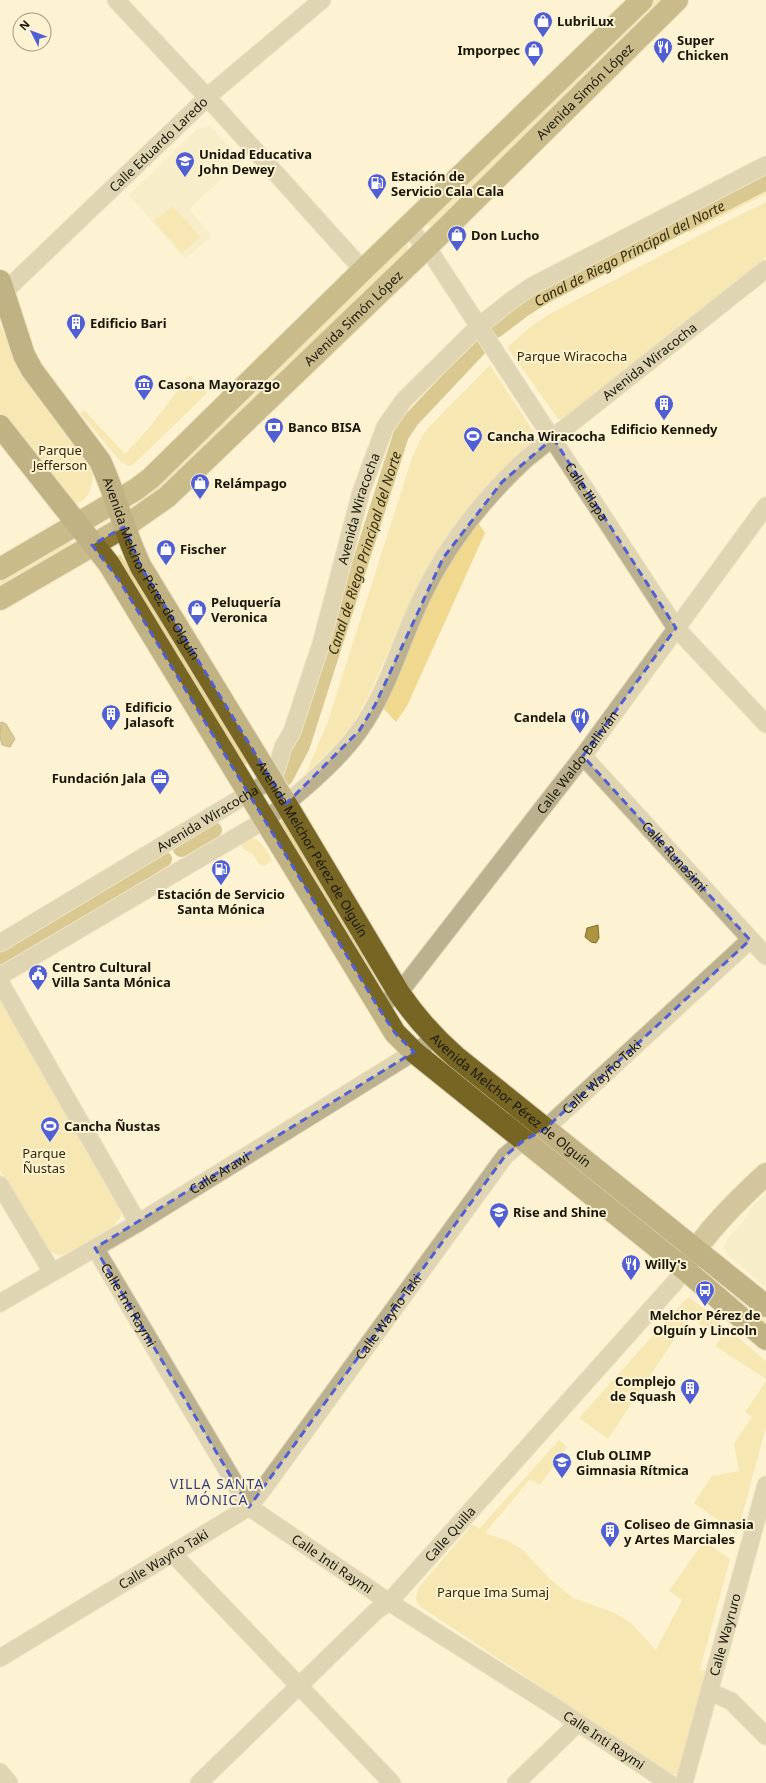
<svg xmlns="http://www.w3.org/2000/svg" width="766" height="1783" font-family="'Noto Sans',sans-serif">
	<rect width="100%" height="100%" fill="#fdf3d2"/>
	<g fill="#f2e7bf">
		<polygon points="210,126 242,160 189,209 212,236 185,259 129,195 197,129"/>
		<polygon points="766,1193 766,1288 729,1256 723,1248 727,1239 747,1217 750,1209"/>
	</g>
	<g fill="#f0d98e">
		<polygon points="654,0 665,0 433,226 430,227 428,224 429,221"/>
		<polygon points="766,169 766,176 682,220 679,216"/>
		<polygon points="766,188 766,194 689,233 687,230"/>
		<polygon points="766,202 766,257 568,419 558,419 507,347 534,324 548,315 702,234"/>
		<polygon points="173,206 200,237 182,253 154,221"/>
		<polygon points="405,244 408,245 408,252 163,491 143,504 140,499"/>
		<path d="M0,324l21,49 70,93c5,13 -2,44 -22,35l-69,-89z"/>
		<polygon points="490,365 535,434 534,444 411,601 368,697 353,723 337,743 306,774 327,724 412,458 422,436 428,428"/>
		<polygon points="190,375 207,393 133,465 128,466 121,462 80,413 84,410 125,454 149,428"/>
		<polygon points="479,524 485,533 407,706 396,722 383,708 412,635 445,570 459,547"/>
		<polygon points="68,537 73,545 0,588 0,577"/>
		<polygon points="120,554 248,763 243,766 115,558"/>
		<polygon points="283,820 386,991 381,994 278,823"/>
		<path d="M253,838c11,4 14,14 19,23l-8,5 -5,-2 -7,-11 -8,-3 -4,-8 6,-3z"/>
		<polygon points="0,1000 121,1210 121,1216 114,1226 64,1255 58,1255 49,1251 0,1170"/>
		<polygon points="700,1264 766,1320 766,1326 697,1267"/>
		<polygon points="688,1298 692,1299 766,1361 766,1379 715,1346 721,1338 689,1317 608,1439 579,1418 684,1301"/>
		<polygon points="766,1381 766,1427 737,1534 694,1503 712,1476 739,1471 734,1443 752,1417 745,1412"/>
		<polygon points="559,1440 567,1447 540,1485 530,1479 485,1533 508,1541 523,1550 550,1579 573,1598 615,1613 631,1623 656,1650 682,1600 669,1591 704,1541 730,1559 700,1669 707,1672 679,1771 676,1774 671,1774 418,1605 416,1598 418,1588 473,1524 479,1529"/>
	</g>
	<g fill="#ad9540" stroke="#806f30">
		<polygon points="1,722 6,724 15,739 10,747 2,745 0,737"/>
		<polygon points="598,925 599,938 596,943 591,942 585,937 587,928"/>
	</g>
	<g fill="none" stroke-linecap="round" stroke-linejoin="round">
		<g stroke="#ad9540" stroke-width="16">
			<path id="s1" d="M496,330l29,-22 23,-14 218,-112"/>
			<path id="s2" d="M285,778l17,-32 99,-311 11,-16 66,-70"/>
			<polyline points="181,849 214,830"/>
			<polyline points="0,960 164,859"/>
		</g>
		<g stroke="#d8cfb2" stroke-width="19">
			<g id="street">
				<polyline points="116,0 207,97 363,270"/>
				<path id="s3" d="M408,228l19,19 249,381 90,96"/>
				<path id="s4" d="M0,294l4,-2 209,-200 109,-92"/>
				<path id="s5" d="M583,756l183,200"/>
				<path id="s6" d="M0,943l271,-163 6,-12 6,-21 9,-15 18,-55 11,-33 40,-152 24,-65 19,-27 75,-74 33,-26 20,-14 234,-121"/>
				<path id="s7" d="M0,976l265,-156c30,-23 72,-58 94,-89 29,-40 41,-88 62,-132 25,-53 62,-100 105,-140l240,-190"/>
				<polyline points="0,982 138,1223"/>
				<path id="s8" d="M378,1007l21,-14 184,-237 183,-250"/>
				<polyline points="0,1185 52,1272"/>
				<path id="s9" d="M95,1248l154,259 140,95 161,102 119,79"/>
				<path id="s10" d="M0,1303l138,-80 297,-184"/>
				<polyline points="173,1554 392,1783"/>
				<path id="s11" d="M0,1658l249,-151 17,-22 239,-329 18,-15 22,-12 205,-189"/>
				<polyline points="710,1692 731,1701 766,1736"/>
				<polyline points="0,1772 9,1783"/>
				<path id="s12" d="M199,1783l177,-172 13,-9 287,-321 7,-13"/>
				<polyline points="516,1783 578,1723"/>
				<path id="s13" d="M684,1783l82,-298"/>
			</g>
		</g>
		<g stroke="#d8cfb2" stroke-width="24">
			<path id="secondary" d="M685,1266c21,-35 51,-64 81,-92"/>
		</g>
		<g stroke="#d8cfb2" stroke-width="24">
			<g id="primary">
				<polyline points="0,569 135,490 151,478 363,270 642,0"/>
				<path id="s14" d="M0,599l124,-72 43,-30 260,-250 250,-247"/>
			</g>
		</g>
		<g stroke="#d8cfb2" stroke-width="24">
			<g id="highway">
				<path id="s15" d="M0,281l24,74 8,15 68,91c16,34 24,71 41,106l145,237 113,189c17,25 34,44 57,64l310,249"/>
				<polyline points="0,426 109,564 395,1033 414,1052 683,1268 766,1339"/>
			</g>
		</g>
		<use href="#street" stroke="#bbb18e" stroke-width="17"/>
		<use href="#secondary" stroke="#a0905b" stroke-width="22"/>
		<use href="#primary" stroke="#8c7833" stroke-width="22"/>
		<use href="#highway" stroke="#776523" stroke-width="22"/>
	</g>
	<path d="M0 0H766V1783H0ZM553,438l123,190 -93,128 167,184 -205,189 -22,12 -18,15 -256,351 -154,-259 319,-196 -19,-19 -17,-26 -259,-427 -27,-35 32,-18 17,40 145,237 73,-73 16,-26 68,-147 59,-76z" fill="#fdf3d2" fill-opacity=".55" fill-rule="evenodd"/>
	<path fill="none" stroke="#505fd4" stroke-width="3" stroke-dasharray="8 5" stroke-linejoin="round" d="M553,438l123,190 -93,128 167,184 -205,189 -22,12 -18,15 -256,351 -154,-259 319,-196 -19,-19 -17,-26 -259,-427 -27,-35 32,-18 17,40 145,237 73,-73 16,-26 68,-147 59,-76z"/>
	<defs>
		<g id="shop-pin" transform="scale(1)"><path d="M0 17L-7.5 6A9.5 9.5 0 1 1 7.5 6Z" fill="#505fd4" stroke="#fdf3d2"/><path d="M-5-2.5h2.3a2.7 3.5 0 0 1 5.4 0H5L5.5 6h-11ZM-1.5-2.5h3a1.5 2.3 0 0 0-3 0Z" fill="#fff"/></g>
		<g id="restaurant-pin" transform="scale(1)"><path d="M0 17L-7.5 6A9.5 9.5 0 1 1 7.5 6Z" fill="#505fd4" stroke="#fdf3d2"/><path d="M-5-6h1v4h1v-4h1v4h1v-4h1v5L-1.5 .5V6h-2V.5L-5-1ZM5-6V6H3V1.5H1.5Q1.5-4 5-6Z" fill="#fff"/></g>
		<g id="school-pin" transform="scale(1)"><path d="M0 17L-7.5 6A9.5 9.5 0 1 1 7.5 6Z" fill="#505fd4" stroke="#fdf3d2"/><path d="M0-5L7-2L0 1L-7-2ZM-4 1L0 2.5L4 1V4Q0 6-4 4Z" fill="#fff"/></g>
		<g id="fuel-pin" transform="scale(1)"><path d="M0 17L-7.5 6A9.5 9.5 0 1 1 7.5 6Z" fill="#505fd4" stroke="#fdf3d2"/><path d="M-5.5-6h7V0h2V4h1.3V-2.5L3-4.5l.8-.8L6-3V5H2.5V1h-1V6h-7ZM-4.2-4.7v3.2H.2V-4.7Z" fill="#fff"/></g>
		<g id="building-pin" transform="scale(1)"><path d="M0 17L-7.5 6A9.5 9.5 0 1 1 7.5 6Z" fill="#505fd4" stroke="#fdf3d2"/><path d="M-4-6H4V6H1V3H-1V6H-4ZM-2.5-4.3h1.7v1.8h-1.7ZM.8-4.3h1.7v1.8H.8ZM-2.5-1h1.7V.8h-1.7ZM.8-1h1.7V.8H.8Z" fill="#fff"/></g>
		<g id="museum-pin" transform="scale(1)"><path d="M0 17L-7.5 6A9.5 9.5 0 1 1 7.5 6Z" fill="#505fd4" stroke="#fdf3d2"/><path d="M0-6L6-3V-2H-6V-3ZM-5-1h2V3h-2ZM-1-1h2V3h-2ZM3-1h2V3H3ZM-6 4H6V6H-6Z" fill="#fff"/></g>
		<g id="bank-pin" transform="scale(1)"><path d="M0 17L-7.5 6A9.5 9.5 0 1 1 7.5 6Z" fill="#505fd4" stroke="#fdf3d2"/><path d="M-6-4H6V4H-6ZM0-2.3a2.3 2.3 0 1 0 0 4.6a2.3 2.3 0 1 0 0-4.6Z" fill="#fff"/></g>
		<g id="stadium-pin" transform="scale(1)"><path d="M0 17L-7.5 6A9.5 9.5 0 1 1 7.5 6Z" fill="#505fd4" stroke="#fdf3d2"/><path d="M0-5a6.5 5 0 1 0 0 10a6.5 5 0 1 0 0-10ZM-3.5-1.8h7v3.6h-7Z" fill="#fff"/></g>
		<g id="office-pin" transform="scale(1)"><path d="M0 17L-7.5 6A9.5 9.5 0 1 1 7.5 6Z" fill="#505fd4" stroke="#fdf3d2"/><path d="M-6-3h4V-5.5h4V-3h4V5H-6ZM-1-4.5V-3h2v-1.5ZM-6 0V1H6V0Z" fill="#fff"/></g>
		<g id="civic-pin" transform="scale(1)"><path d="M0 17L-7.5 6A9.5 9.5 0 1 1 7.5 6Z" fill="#505fd4" stroke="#fdf3d2"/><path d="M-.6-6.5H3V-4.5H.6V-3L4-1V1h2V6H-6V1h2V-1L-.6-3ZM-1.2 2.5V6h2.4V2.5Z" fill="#fff"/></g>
		<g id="bus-pin" transform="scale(1)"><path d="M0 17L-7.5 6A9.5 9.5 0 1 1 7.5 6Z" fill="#505fd4" stroke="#fdf3d2"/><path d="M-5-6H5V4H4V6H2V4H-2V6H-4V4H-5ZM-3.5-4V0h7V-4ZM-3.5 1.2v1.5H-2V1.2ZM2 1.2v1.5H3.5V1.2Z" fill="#fff"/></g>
	</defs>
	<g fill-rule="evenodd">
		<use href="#shop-pin" x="543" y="21"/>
		<use href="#restaurant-pin" x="663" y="47"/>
		<use href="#shop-pin" x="534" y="50"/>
		<use href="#school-pin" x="185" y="161"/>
		<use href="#fuel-pin" x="377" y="183"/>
		<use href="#shop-pin" x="457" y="235"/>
		<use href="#building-pin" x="76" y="323"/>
		<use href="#museum-pin" x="144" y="384"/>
		<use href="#building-pin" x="664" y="404"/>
		<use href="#bank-pin" x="274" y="427"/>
		<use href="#stadium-pin" x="473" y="436"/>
		<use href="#shop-pin" x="200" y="483"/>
		<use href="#shop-pin" x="166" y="549"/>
		<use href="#shop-pin" x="197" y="609"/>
		<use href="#building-pin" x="111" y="714"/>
		<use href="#restaurant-pin" x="580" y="717"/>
		<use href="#office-pin" x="160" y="778"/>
		<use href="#fuel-pin" x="221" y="869"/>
		<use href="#civic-pin" x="38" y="974"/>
		<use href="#stadium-pin" x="50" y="1126"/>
		<use href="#school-pin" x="499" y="1212"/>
		<use href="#restaurant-pin" x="631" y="1264"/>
		<use href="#bus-pin" x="705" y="1290"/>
		<use href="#building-pin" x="690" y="1388"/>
		<use href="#school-pin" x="562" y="1462"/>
		<use href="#building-pin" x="610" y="1531"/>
	</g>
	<g text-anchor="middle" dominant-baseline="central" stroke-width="4" stroke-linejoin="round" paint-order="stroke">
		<g font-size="13" font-weight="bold" fill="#181509" stroke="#fdf3d2" text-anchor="start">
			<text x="557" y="21">LubriLux</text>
			<text x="677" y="40">Super<tspan x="677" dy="15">Chicken</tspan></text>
			<text x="520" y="50" text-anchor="end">Imporpec</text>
			<text x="199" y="154">Unidad Educativa<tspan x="199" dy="15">John Dewey</tspan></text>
			<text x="391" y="176">Estación de<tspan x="391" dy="15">Servicio Cala Cala</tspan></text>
			<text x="471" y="235">Don Lucho</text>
			<text x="90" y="323">Edificio Bari</text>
			<text x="158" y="384">Casona Mayorazgo</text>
			<text x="288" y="427">Banco BISA</text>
			<text x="664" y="429" text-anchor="middle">Edificio Kennedy</text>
			<text x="487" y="436">Cancha Wiracocha</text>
			<text x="214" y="483">Relámpago</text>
			<text x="180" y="549">Fischer</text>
			<text x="211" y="602">Peluquería<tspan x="211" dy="15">Veronica</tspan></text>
			<text x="125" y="707">Edificio<tspan x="125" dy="15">Jalasoft</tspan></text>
			<text x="566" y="717" text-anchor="end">Candela</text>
			<text x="146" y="778" text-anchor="end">Fundación Jala</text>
			<text x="221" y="894" text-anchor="middle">Estación de Servicio<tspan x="221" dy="15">Santa Mónica</tspan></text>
			<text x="52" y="967">Centro Cultural<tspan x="52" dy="15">Villa Santa Mónica</tspan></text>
			<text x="64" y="1126">Cancha Ñustas</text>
			<text x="513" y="1212">Rise and Shine</text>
			<text x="645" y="1264">Willy's</text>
			<text x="705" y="1315" text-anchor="middle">Melchor Pérez de<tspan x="705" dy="15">Olguín y Lincoln</tspan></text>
			<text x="676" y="1381" text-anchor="end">Complejo<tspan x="676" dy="15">de Squash</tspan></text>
			<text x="576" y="1455">Club OLIMP<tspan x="576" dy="15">Gimnasia Rítmica</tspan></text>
			<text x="624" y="1524">Coliseo de Gimnasia<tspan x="624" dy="15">y Artes Marciales</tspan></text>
		</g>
		<g font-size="13" fill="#181509" stroke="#fdf3d2">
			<text stroke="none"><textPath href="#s14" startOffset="778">Avenida Simón López</textPath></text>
			<text stroke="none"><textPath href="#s4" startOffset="218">Calle Eduardo Laredo</textPath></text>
			<text stroke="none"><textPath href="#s14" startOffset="454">Avenida Simón López</textPath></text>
			<text stroke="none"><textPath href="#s7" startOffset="917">Avenida Wiracocha</textPath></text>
			<text stroke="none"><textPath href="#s3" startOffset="319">Calle Illapa</textPath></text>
			<text stroke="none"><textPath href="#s6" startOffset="602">Avenida Wiracocha</textPath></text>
			<text stroke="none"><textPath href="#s15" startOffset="328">Avenida Melchor Pérez de Olguín</textPath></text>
			<text stroke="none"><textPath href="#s8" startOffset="317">Calle Waldo Ballivián</textPath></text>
			<text stroke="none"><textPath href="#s6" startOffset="242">Avenida Wiracocha</textPath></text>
			<text stroke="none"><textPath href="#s15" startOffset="652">Avenida Melchor Pérez de Olguín</textPath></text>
			<text stroke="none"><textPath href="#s5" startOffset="136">Calle Runasimi</textPath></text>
			<text stroke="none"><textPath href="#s11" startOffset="851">Calle Wayño Taki</textPath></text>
			<text stroke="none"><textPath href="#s15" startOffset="976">Avenida Melchor Pérez de Olguín</textPath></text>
			<text stroke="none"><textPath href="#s10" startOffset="255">Calle Arawi</textPath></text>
			<text stroke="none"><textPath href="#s9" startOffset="66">Calle Inti Raymi</textPath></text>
			<text stroke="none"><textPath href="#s11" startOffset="527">Calle Wayño Taki</textPath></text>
			<text stroke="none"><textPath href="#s12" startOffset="354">Calle Quilla</textPath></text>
			<text stroke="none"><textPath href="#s11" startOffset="191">Calle Wayño Taki</textPath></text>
			<text stroke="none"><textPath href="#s9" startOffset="402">Calle Inti Raymi</textPath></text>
			<text stroke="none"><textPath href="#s13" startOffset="154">Calle Wayruro</textPath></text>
			<text stroke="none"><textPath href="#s9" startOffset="726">Calle Inti Raymi</textPath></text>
		</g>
		<g font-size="13" fill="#342903" stroke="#fdf3d2">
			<text x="572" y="356">Parque Wiracocha</text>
			<text x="60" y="450">Parque<tspan x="60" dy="15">Jefferson</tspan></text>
			<text x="44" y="1153">Parque<tspan x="44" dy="15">Ñustas</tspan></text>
			<text x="493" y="1592">Parque Ima Sumaj</text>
		</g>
		<g font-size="14" font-style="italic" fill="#352a04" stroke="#fdf3d2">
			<text stroke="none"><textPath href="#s1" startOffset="154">Canal de Riego Principal del Norte</textPath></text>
			<text stroke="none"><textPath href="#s2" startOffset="239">Canal de Riego Principal del Norte</textPath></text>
		</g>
		<g font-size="14" letter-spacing="1" fill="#343e79" stroke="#fdf3d2">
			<text x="217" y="1483">VILLA SANTA<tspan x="217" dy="16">MÓNICA</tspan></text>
		</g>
	</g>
	<g transform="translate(32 32) rotate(312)"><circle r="19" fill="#fdf3d2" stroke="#a19a82"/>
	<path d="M0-3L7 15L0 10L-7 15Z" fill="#505fd4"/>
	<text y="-6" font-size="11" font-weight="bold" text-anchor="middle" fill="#181509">N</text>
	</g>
</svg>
